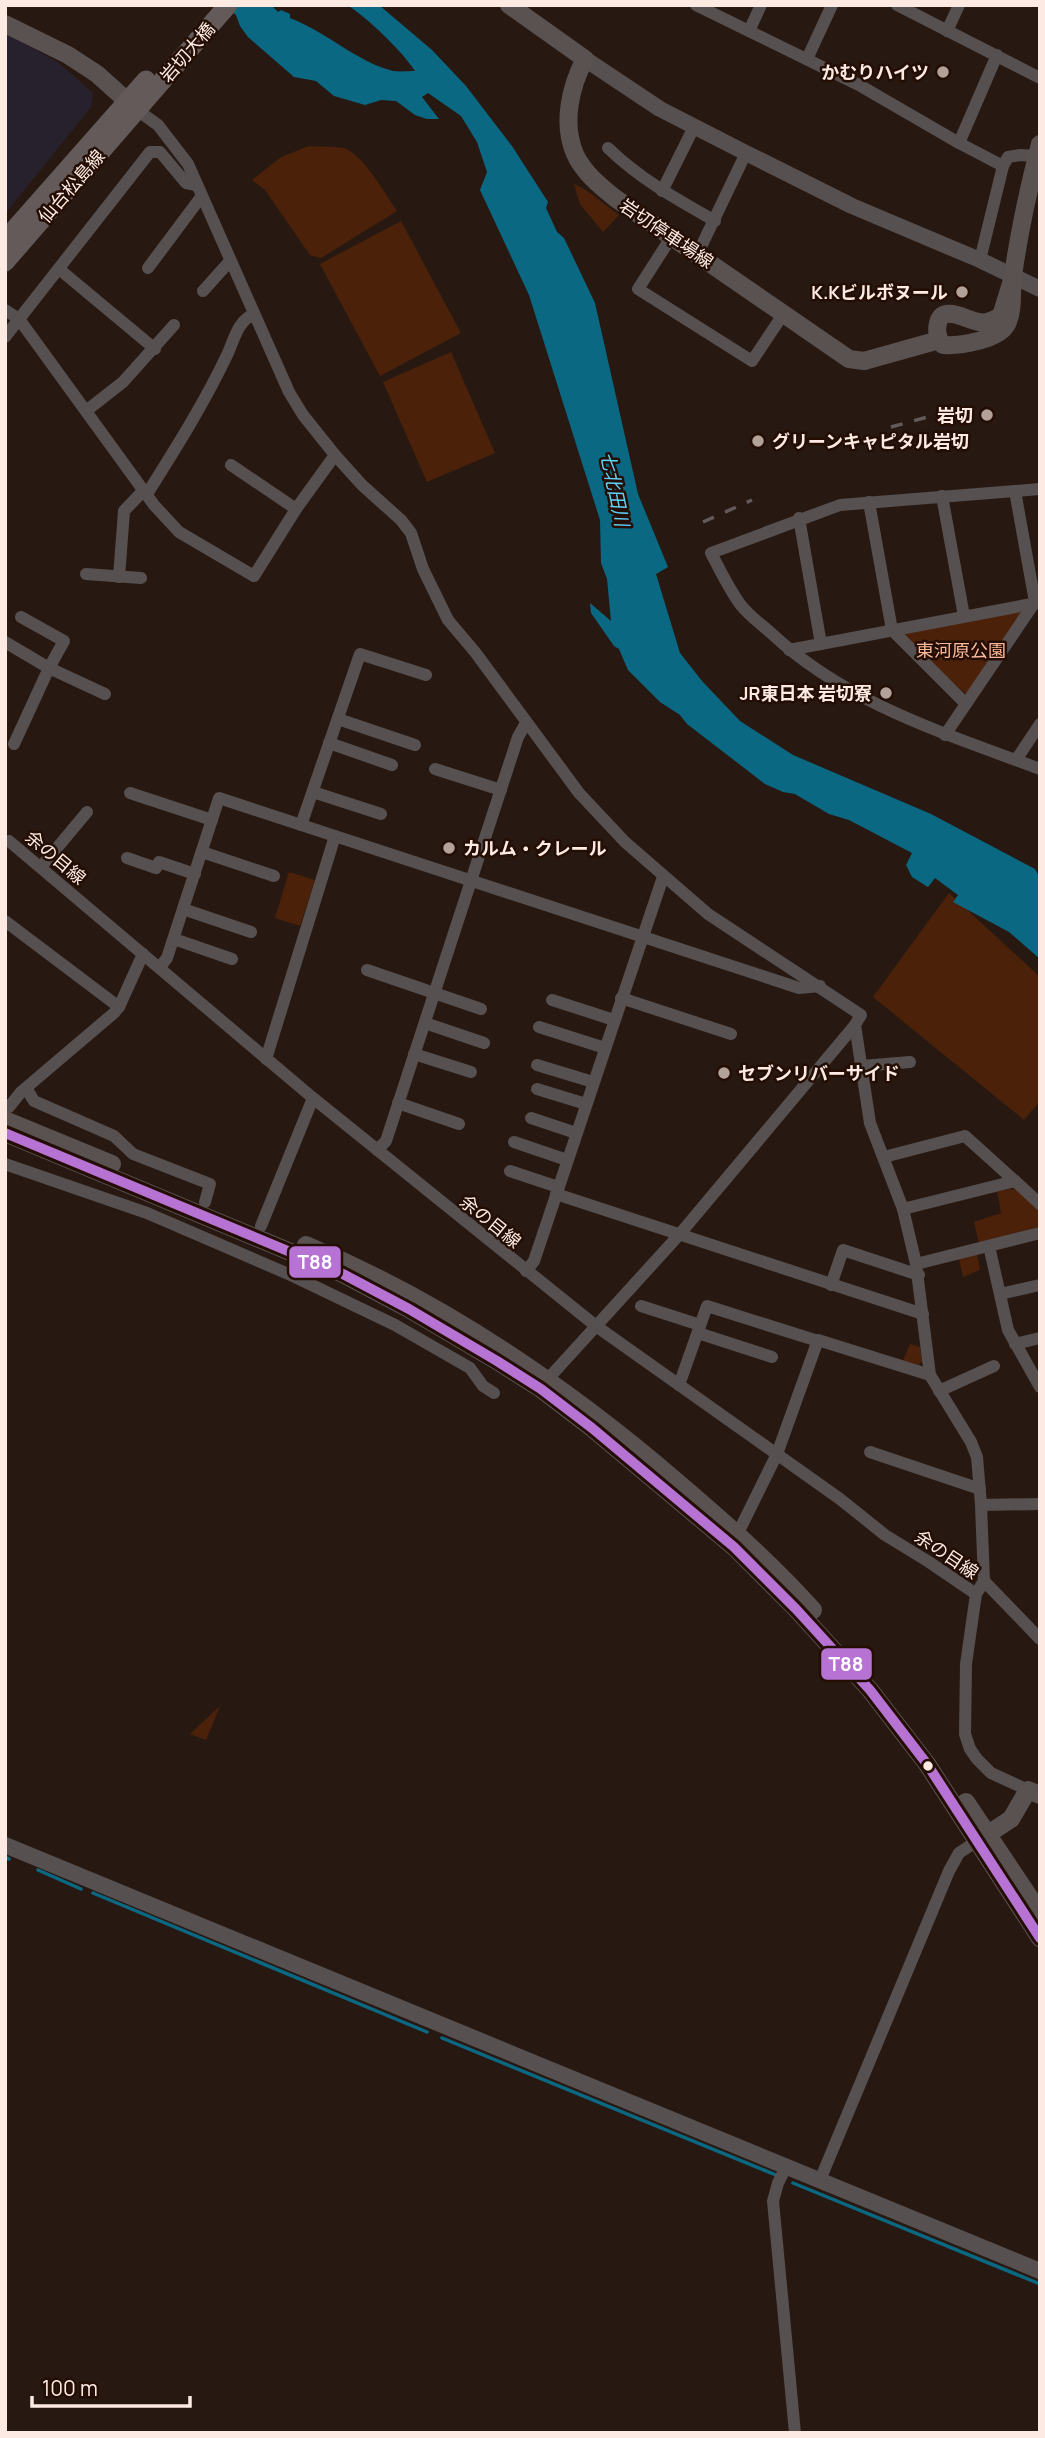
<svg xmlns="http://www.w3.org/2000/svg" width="1045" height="2438" font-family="Manrope,'Noto Sans JP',sans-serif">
	<rect width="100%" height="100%" fill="#271912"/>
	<polygon fill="#27202d" points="5,33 59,63 93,93 91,107 5,214"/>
	<g fill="#4c2109">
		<path d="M309,146c11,1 24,0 34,2 20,5 42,46 54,63l-76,47 -11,-3 -45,-65 -13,-10 29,-23z"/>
		<polygon points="574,184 586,190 619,215 603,232 580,204"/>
		<polygon points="401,221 461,333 380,376 320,264"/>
		<polygon points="451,352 495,453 427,482 383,382"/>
		<polygon points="1019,610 1021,615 966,694 904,639 906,632"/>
		<polygon points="289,872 315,880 300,926 275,918"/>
		<polygon points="949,893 1040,977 1040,1101 1024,1120 873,997"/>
		<polygon points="1010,1189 1018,1190 1040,1211 1040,1227 979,1243 974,1222 1001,1213 997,1191"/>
		<polygon points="977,1254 980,1270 963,1277 959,1259"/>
		<polygon points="910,1344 920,1347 922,1361 919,1365 903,1361"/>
		<polygon points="220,1706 206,1740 190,1734"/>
	</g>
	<path fill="#0a6882" d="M223,5h48l7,7 3,-2 9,4v4c35,13 67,44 103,53 7,1 15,0 22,0 -12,-19 -48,-54 -68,-66h32l53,45 34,36 46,60 36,56 -2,6 11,24 7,6 31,65 43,191 30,73 -12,7 24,79 22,28 38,40 53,34 138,59 104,55 5,9v81l-31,-27 -56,-30 5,-7 -23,-17 -7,9 -16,-10 -6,-12 6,-12 -63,-33 -20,-6 -34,-20 -12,-2 -18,-8 -78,-60 -7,-9 -20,-13 -32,-32 -9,-21 -5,-3 -23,-33 -1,-10 21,18 -4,-42 -6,-16 -1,-43 -71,-225 -49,-105 7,-18 -10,-30 -16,-26 -33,-23 -6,4 17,22h-12l-12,-4 -19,-14 -15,-1 -16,5 -31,-9 -18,-15 -22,-4 -46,-40 -8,-11 -4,-11z"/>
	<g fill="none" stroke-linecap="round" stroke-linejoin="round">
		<g stroke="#0a6882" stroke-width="3.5">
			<polyline points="5,1857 9,1859"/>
			<polyline points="38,1870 81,1889"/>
			<polyline points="93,1893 427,2032"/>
			<polyline points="442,2038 776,2175"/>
			<polyline points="793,2183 1040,2284"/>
		</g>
		<g stroke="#575050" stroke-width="12">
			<polyline points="696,5 859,85 959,143 1003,166"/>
			<polyline points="897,5 1040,78"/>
			<polyline points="749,31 761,5"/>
			<polyline points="947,31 959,5"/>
			<polyline points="807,59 832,5"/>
			<polyline points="137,110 158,125 188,164 289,392 303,415 335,455 362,485 401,520 411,533 423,569 448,620 475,652 579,793 625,842 708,914 861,1015 855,1025 870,1123 903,1209 916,1264 930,1375 971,1442 977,1457 981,1505 984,1581 976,1594 966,1664 965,1734 970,1749 977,1759 991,1773 1028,1790"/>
			<polyline points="959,143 997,55"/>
			<path d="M608,148c32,31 68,51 107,73"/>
			<polyline points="662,191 694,127"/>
			<polyline points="672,236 638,289 752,361 784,313"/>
			<polyline points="698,253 746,153"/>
			<polyline points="980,260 1003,166 1008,157 1020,155 1037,156"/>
			<polyline points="148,268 201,197"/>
			<polyline points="59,269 155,349"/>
			<polyline points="203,291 230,261"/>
			<polyline points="5,310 19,319 154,505 179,532 254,576 296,509 335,455"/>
			<polyline points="5,337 150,152 160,152 186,183 196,185"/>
			<polyline points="86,411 123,382 174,325"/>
			<polyline points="231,465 296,509"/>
			<path d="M1040,489l-200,16 -129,48c9,17 18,36 29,51 8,11 21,20 31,29 76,71 173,100 269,136"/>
			<path d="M147,494c29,-46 58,-92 81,-141 7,-16 10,-32 26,-39"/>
			<polyline points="942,496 964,616"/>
			<polyline points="869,502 892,630 966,704"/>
			<polyline points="799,518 821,644"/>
			<polyline points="86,574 141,578"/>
			<polyline points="119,577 124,511 144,490"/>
			<polyline points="5,642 49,668 105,694"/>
			<polyline points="789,650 1037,603"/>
			<polyline points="338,719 415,745"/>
			<polyline points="945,735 1035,602 1015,491"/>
			<polyline points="329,743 392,765"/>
			<polyline points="14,744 49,668 64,641 21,617"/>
			<polyline points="1016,760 1040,724"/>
			<polyline points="435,769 501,790"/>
			<polyline points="313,792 381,814"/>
			<polyline points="130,793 212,820"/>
			<polyline points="301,825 360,654 426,675"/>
			<polyline points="9,841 313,1098 596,1326 840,1499 885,1535 929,1562 976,1594"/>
			<polyline points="202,852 274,876"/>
			<polyline points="127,858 156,868 159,862 195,874"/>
			<polyline points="41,867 87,812"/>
			<polyline points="183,909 251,932"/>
			<polyline points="5,921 119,1007"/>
			<polyline points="174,939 232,959"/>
			<polyline points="160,967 167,958 219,798 799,988 820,986"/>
			<polyline points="367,970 481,1009"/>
			<polyline points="621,998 731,1034"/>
			<polyline points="552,1000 614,1020"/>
			<polyline points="425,1023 484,1043"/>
			<polyline points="539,1027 605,1048"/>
			<polyline points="414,1054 471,1072"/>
			<polyline points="266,1059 335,836"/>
			<polyline points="537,1065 593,1082"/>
			<polyline points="862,1066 910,1062"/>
			<polyline points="26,1088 34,1101 114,1136 133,1154 210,1184 205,1202"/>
			<polyline points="537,1089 586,1104"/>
			<polyline points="398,1103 459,1124"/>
			<polyline points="9,1107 21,1092 114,1013 119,1007 143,954"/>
			<polyline points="531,1118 576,1133"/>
			<polyline points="514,1142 567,1160"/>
			<polyline points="377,1150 386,1141 518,737 526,723"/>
			<polyline points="884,1157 965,1136 1015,1181"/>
			<polyline points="5,1164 147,1213 293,1276 395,1325 470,1368 483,1386 494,1393"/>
			<polyline points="510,1171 558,1187"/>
			<polyline points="556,1194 923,1314"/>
			<polyline points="903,1209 1015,1181 1040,1204"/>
			<polyline points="261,1226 313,1098"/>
			<polyline points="989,1246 1008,1330 1040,1387"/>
			<polyline points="916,1264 1040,1233"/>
			<polyline points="526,1271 534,1261 663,877"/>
			<polyline points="831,1285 843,1250 919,1275"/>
			<polyline points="1000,1294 1040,1285"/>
			<polyline points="641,1306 700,1325"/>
			<polyline points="698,1333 772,1357"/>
			<polyline points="1015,1344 1040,1338"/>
			<polyline points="547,1380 679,1235 855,1025"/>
			<polyline points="679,1385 707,1306 818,1341"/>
			<polyline points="939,1391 994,1366"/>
			<polyline points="870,1452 980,1489"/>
			<polyline points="981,1505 1040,1504"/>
			<polyline points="738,1533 777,1454 818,1340 930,1375"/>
			<polyline points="984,1581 1040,1639"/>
			<polyline points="786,2167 778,2183 773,2201 795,2433"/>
			<polyline points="820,2180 949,1871 959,1853 983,1837"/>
		</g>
		<g stroke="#575050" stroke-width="16">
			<polyline points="585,59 660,109 746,153 852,206 980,260 1040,289"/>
			<polyline points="5,1845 1040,2271"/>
		</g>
		<g stroke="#5a5251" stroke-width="18">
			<path d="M509,5l76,54c-15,28 -23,65 -10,95 8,18 25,32 40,44l234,161 15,2 75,-21"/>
			<polyline points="5,24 68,55 97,74 136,109"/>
			<path d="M1013,277l-12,39c-8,4 -14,8 -22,6 -13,-2 -36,-18 -41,1 -2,8 0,16 5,22 17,1 56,-5 64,-21 7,-14 4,-33 6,-48 6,-44 16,-89 27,-132"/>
			<polyline points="5,1120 112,1164"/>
			<polyline points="5,1133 343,1274 409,1309 497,1361 541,1389 592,1428 734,1547 796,1609 870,1690 927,1764 1040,1938"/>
			<path d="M306,1245c135,56 258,140 369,235 48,41 96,83 138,130"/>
			<polyline points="966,1802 1040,1913"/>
			<polyline points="988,1834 1011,1819 1028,1790 1040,1795"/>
		</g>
		<g stroke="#635a59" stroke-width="19">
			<polyline points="5,240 146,80"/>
			<polyline points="5,262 228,5"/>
		</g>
		<g stroke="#635a59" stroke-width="3.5" stroke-dasharray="12 12" stroke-linecap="butt">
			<polyline points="891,427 964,407"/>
			<polyline points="703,522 752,500"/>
		</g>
		<g stroke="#240d03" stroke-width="16">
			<polyline id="bus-1" points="5,1133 343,1274 409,1309 497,1361 541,1389 592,1428 734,1547 796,1609 870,1690 927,1764 1040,1938"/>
		</g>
		<use href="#bus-1" stroke="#b673d3" stroke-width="10"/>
	</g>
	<g fill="#b2a29a" stroke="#240d03" stroke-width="2.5">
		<circle cx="943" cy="72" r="7"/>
		<circle cx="962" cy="292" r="7"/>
		<circle cx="987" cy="415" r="7"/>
		<circle cx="758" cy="441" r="7"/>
		<circle cx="886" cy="693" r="7"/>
		<circle cx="449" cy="848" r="7"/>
		<circle cx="724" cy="1073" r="7"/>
	</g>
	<circle fill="#fdebe3" stroke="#240d03" stroke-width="2.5" cx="928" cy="1766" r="6"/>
	<g text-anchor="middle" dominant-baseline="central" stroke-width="5" stroke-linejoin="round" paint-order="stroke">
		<g font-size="18" fill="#fdebe3" stroke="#240d03">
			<text transform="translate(187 52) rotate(-49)">岩切大橋</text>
			<text transform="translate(71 186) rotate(-49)">仙台松島線</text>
			<text transform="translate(667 233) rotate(34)">岩切停車場線</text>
			<text transform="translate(56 857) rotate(40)">余の目線</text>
			<text transform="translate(491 1221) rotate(39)">余の目線</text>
			<text transform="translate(947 1554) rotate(34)">余の目線</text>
		</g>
		<g font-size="18" font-weight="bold" fill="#fdebe3" stroke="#240d03" text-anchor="end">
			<text x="929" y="72">かむりハイツ</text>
			<text x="948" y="292">K.Kビルボヌール</text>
			<text x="973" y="415">岩切</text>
			<text x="772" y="441" text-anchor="start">グリーンキャピタル岩切</text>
			<text x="872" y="693">JR東日本 岩切寮</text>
			<text x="463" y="848" text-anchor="start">カルム・クレール</text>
			<text x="738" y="1073" text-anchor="start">セブンリバーサイド</text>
		</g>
		<g font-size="18" fill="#fbb99a" stroke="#240d03">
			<text x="961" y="650">東河原公園</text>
		</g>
		<g font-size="19" font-style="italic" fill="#5fd2fa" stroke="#240d03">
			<text transform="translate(615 489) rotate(78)">七北田川</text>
		</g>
	</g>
	<g stroke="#240d03" stroke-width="2.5">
		<rect x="288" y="1245" width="54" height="34" rx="7" fill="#b673d3"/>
		<rect x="820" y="1647" width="53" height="34" rx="7" fill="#b673d3"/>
	</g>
	<g font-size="19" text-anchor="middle" font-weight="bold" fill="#fff">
		<text x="315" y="1269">T88</text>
		<text x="846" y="1671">T88</text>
	</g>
	<rect width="1045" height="2438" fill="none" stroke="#fdebe3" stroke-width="14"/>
	<path d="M32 2396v10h158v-10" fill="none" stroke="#fdebe3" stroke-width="3.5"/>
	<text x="42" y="2396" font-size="21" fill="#fdebe3" stroke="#240d03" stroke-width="5" paint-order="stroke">100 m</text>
</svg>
